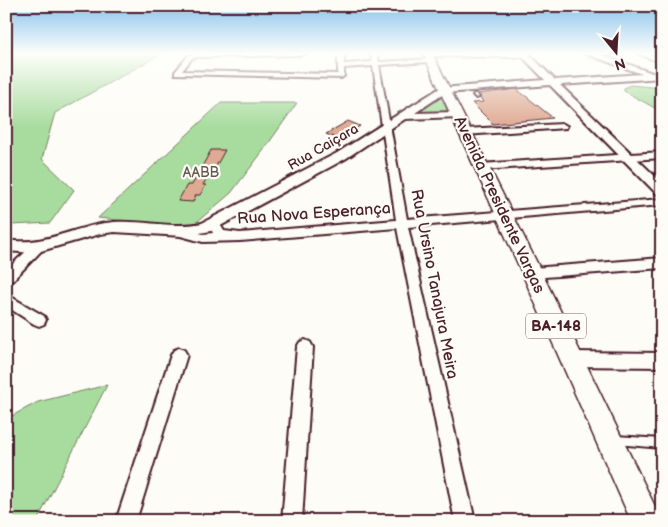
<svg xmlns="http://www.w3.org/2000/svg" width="668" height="527" font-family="'Balsamiq Sans',sans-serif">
	<rect width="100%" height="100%" fill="#fdfcf7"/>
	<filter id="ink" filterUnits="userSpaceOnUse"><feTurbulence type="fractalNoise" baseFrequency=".02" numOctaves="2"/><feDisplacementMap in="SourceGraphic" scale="10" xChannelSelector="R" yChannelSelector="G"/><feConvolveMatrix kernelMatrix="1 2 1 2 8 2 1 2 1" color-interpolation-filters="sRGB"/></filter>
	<g filter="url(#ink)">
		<g fill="#a8dc9e" stroke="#797e64">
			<polygon points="6,53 163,53 55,113 42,159 74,190 50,223 11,225 6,223"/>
			<polygon points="630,85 662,88 662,112 624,91 624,88"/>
			<polygon points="438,97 443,100 448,114 413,113"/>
			<polygon points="221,103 297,103 263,151 231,193 191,227 98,218"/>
			<polygon points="107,385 37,521 6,521 6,419 38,402"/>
		</g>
		<g fill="#dfaa93" stroke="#4a1f2b">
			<polygon points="516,89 527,97 553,118 493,124 472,103 483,102 478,94"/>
			<polygon points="348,121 360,126 339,139 326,134"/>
			<polygon points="211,150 225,150 214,170 211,170 203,185 206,185 200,195 196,195 193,202 178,201 187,185 192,185"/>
		</g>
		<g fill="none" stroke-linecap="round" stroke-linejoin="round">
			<g stroke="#4a1f2b" stroke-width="4">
				<g id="lane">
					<polygon points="474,94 476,94 479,97 476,98 473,95"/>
					<polygon points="616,436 662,439 662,448 616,444 613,443 612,440 613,437"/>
				</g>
			</g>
			<g stroke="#4a1f2b" stroke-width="4">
				<g id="street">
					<polygon points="195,53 305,53 302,55 196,57 192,58 182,71 338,74 338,53 344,53 344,64 372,62 371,53 377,53 379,62 432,59 432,61 430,62 379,65 407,219 662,199 662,205 408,227 475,521 455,521 397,228 240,241 203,242 173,234 171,231 177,227 203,234 213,233 208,224 214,220 218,221 224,231 240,233 396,220 373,66 344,68 344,76 341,78 175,74 175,72 188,56"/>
					<polygon points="424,53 525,53 528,55 525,57 427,56"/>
					<polygon points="636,53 646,53 662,59 662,63"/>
					<polygon points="563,124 567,126 566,128 464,135 460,132 464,129"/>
					<polygon points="662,152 662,158 480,170 475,167 480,164"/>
					<polygon points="37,244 41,245 43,248 41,251 11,282 6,283 6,270 33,245"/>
					<polygon points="662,258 662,268 532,278 527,276 526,273 527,270 532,268"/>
					<polygon points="6,294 44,316 46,320 44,324 39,326 34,324 6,306"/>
					<polygon points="305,340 310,342 313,347 302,521 282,521 297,347 300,342"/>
					<polygon points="179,348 184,350 187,355 136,521 116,521 171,355 174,350"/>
					<polygon points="571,352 662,353 662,367 571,366 566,364 563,359 566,354"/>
				</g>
			</g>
			<g stroke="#4a1f2b" stroke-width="4">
				<path id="secondary" d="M519,53h9l27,27 87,-6 -58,-21h13l55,20 10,-1v6l-102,7 102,98v12l-5,-1 -107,-109 -105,8 -30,20 41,-1 4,1 1,2 -1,2 -55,2 -60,40 -134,72 -28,5 -69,-4 -14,2 -66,19 -28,-2v-11c41,7 69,-15 108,-18 30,-2 59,7 88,1l135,-70 103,-65 105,-8z"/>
			</g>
			<g stroke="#4a1f2b" stroke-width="3">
				<polygon id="primary" points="423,53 432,53 542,273 662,521 631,521 522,273"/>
			</g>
			<use href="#lane" fill="#fdfcf7" fill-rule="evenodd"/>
			<use href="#street" fill="#fdfcf7" fill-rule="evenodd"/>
			<use href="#secondary" fill="#fdfcf7" fill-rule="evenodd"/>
			<use href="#primary" fill="#fdfcf7" fill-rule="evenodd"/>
		</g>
	</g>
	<linearGradient id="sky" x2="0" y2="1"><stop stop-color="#85c1ec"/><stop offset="0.42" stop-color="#fefefb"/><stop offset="1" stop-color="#fefefb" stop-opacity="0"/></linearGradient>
	<rect width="668" height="127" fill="url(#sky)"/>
	<g text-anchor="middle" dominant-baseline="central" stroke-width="4.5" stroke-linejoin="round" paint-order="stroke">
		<g font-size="14" fill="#4a1f2b" stroke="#fdfcf7">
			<text transform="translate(323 147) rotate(-30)">Rua Caiçara</text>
		</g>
		<g font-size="14" fill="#66584e" stroke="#fdfcf7">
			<text x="201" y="172">AABB</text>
		</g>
		<rect fill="#fdfcf7" stroke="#806168" stroke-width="1" x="526" y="313.5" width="60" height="25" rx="4"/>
		<g font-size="15" font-weight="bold" fill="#4a1f2b">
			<text x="556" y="326">BA-148</text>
		</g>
		<g font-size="16" fill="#4a1f2b" stroke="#fdfcf7">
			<text transform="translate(499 205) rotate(65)">Avenida Presidente Vargas</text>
			<text transform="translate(314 214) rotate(-4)">Rua Nova Esperança</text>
			<text transform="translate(434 284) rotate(79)">Rua Ursino Tanajura Meira</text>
		</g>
	</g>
	<rect width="668" height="527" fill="none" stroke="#fdfcf7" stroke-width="25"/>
	<rect x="12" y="12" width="643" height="502" fill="none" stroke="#4a1f2b" stroke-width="2" filter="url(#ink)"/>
	<g transform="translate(616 52) rotate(162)" stroke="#fdfcf7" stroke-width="4" paint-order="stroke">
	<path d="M0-4L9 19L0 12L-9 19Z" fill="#4a1f2b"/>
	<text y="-8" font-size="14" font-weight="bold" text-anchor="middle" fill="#4a1f2b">N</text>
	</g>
</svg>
